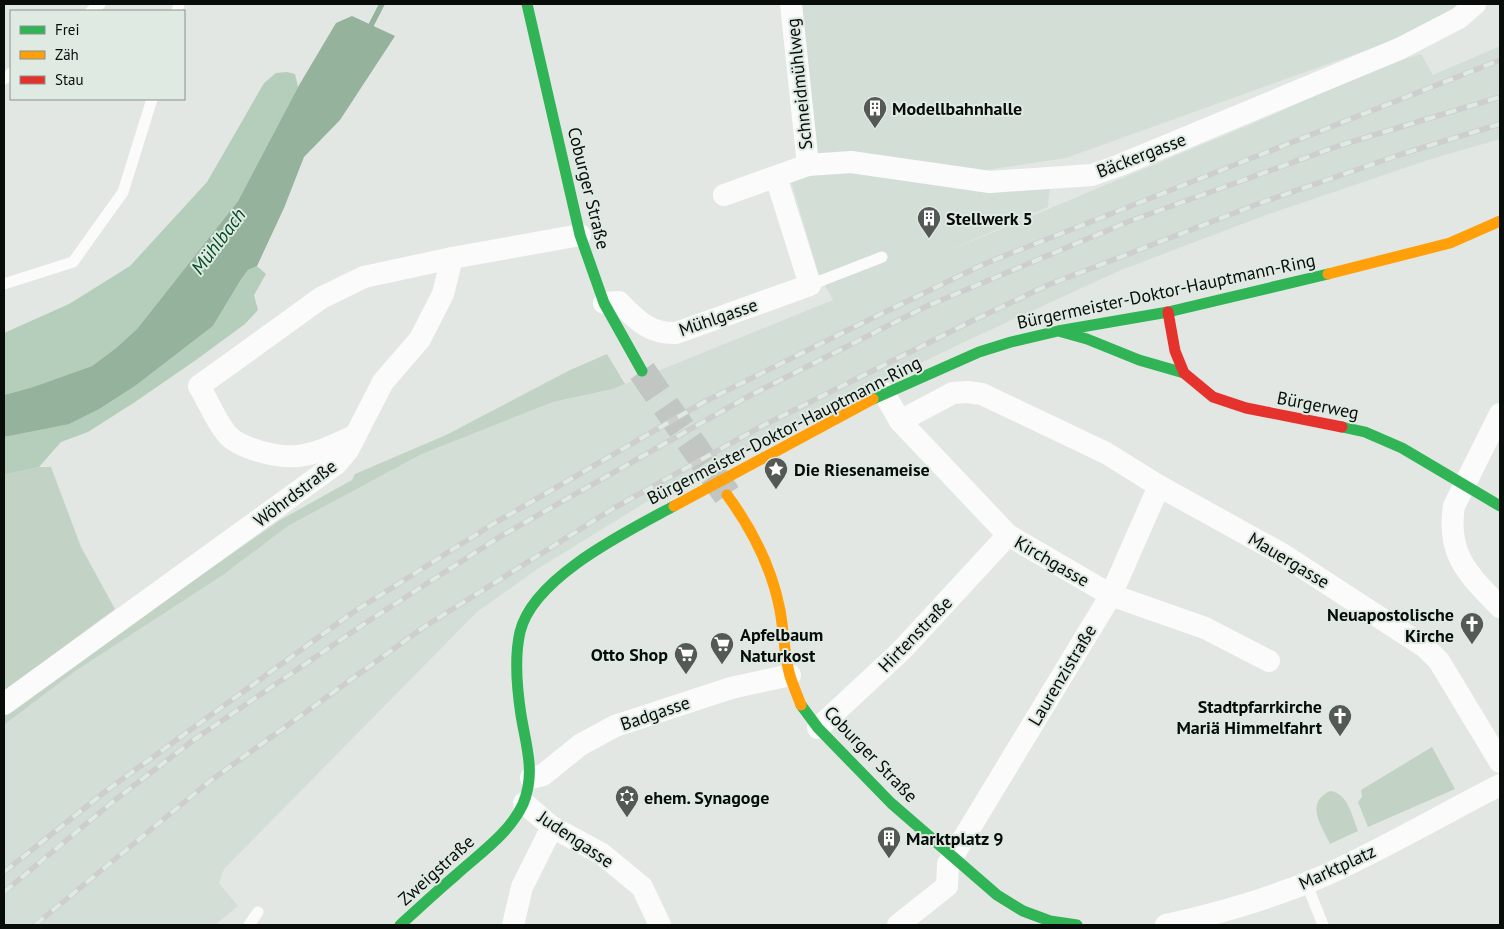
<svg xmlns="http://www.w3.org/2000/svg" width="1504" height="929" font-family="'PT Sans',sans-serif">
	<rect width="100%" height="100%" fill="#e2e7e3"/>
	<g fill="#d3dfd6">
		<polygon points="795,4 1461,4 1420,31 1066,158 966,173 814,154"/>
		<polygon points="1500,46 1500,139 1428,160 1266,215 1121,270 964,342 687,477 539,568 477,612 224,869 219,883 238,906 215,925 4,925 4,725 74,672 223,575 288,526 422,454 553,402 613,389 833,300 818,272 790,178 852,166 1050,186 1048,207 941,254 1254,123 1382,66 1421,54 1433,75"/>
	</g>
	<g fill="#c2d3c6">
		<polygon points="607,354 625,384 613,389 553,402 422,454 288,526 223,575 74,672 4,725 4,713 280,520 352,480 355,474 446,435 570,370"/>
		<polygon points="39,467 51,467 81,547 115,609 4,691 4,475"/>
		<polygon points="1432,747 1455,789 1368,827 1358,802 1362,797 1361,790"/>
		<path d="M1330,791c18,2 22,25 28,40l-28,13c-8,-18 -26,-41 0,-53z"/>
	</g>
	<g fill="#b5cebc">
		<polygon points="287,72 295,74 298,87 238,201 137,329 116,348 92,366 33,387 4,395 4,333 69,304 130,266 207,182 264,83 276,73"/>
		<polygon points="257,266 266,274 254,295 258,310 245,324 196,360 135,402 88,432 61,442 39,467 4,475 4,437 32,431 101,408 135,386 213,326 240,281 248,270"/>
	</g>
	<polygon fill="#94b29c" points="352,16 395,36 340,120 304,157 284,208 257,266 248,270 240,281 213,326 135,386 101,408 69,424 4,437 4,395 33,387 92,366 116,348 137,329 238,201 298,87 336,23"/>
	<g fill="none" stroke-linecap="round" stroke-linejoin="round">
		<polyline stroke="#94b29c" stroke-width="5.5" points="368,31 382,4"/>
		<polyline stroke="#c1c6c2" stroke-width="28" stroke-dasharray="28 14" stroke-linecap="butt" points="642,371 727,495"/>
		<g stroke="#fbfbfb" stroke-width="11">
			<polyline points="91,11 100,4"/>
			<polyline points="177,11 179,4"/>
			<polyline points="4,79 11,73"/>
			<polyline points="4,284 73,262 123,192 152,99"/>
			<polyline points="810,285 882,257"/>
			<polyline points="1306,882 1323,925"/>
			<polyline points="249,925 258,912"/>
		</g>
		<g stroke="#fbfbfb" stroke-width="22">
			<polyline points="791,4 808,165"/>
			<polyline points="724,195 808,165 851,162 990,182 1092,175 1120,165 1399,49 1459,18 1475,4"/>
			<path d="M604,303l15,-1c18,18 30,32 57,31l134,-48 -34,-108"/>
			<polyline points="884,393 900,421 1008,535 1111,595 1205,628 1269,661"/>
			<path d="M1500,414l-46,92c-8,49 15,69 46,101"/>
			<polyline points="900,421 953,393 967,392 982,394 1106,453 1159,486 1282,554 1425,647 1439,661 1500,762"/>
			<path d="M356,435c-18,8 -38,19 -58,21 -19,2 -60,-7 -72,-23 -11,-14 -18,-32 -27,-47l122,-88 43,-21 88,-19"/>
			<polyline points="4,704 336,464 348,450 383,382 420,339 443,294 452,258 580,235"/>
			<polyline points="818,728 901,651 1008,535"/>
			<polyline points="531,778 543,775 580,745 615,726 731,688 790,675"/>
			<polyline points="524,803 552,827 602,854 642,887 660,925"/>
			<polyline points="513,925 522,887 552,827"/>
			<polyline points="898,925 947,886 948,864 1111,595 1159,486"/>
			<path d="M1166,925c55,-12 110,-28 162,-51 59,-27 115,-60 172,-89"/>
		</g>
		<g stroke="#30b455" stroke-width="11">
			<polyline points="527,4 580,235 604,303 642,371"/>
			<polyline points="1062,332 1087,339 1139,360 1184,373"/>
			<polyline points="873,399 979,352 1011,342 1058,331 1168,312 1328,274"/>
			<polyline points="1342,427 1365,432 1402,448 1500,506"/>
			<polyline points="801,705 818,728 891,803 997,895 1023,911 1050,921 1077,925"/>
			<path d="M400,925c19,-17 37,-34 56,-50 24,-22 53,-41 67,-71 13,-31 3,-58 -2,-89 -4,-26 -7,-57 -1,-83 13,-55 108,-101 154,-126"/>
		</g>
		<g stroke="#ff9f0a" stroke-width="11">
			<polyline points="1328,274 1450,243 1500,221"/>
			<path d="M727,495c25,34 45,74 53,115 4,22 4,45 10,66 3,9 7,19 11,29"/>
			<polyline points="674,506 873,399"/>
		</g>
		<polyline stroke="#e5322d" stroke-width="11" points="1168,312 1175,351 1184,373 1213,397 1246,408 1342,427"/>
		<g stroke="#cdcecd" stroke-width="5.5">
			<g id="rail">
				<polyline points="4,872 106,791 352,613 493,524 704,402 852,328 984,264 1500,60"/>
				<polyline points="4,892 115,800 195,739 370,620 501,536 749,396 927,306 1130,221 1341,145 1500,97"/>
				<polyline points="35,925 210,781 424,627 614,508 762,426 974,320 1048,285 1263,202 1402,154 1500,124"/>
			</g>
		</g>
		<use href="#rail" stroke="#dfeae2" stroke-width="4" stroke-dasharray="11" stroke-linecap="butt"/>
	</g>
	<defs>
		<g id="building-pin" transform="scale(1.25)"><path d="M0 17L-7.5 6A9.5 9.5 0 1 1 7.5 6Z" fill="#555956" stroke="#dfeae2"/><path d="M-4-6H4V6H1V3H-1V6H-4ZM-2.5-4.3h1.7v1.8h-1.7ZM.8-4.3h1.7v1.8H.8ZM-2.5-1h1.7V.8h-1.7ZM.8-1h1.7V.8H.8Z" fill="#fff"/></g>
		<g id="sight-pin" transform="scale(1.25)"><path d="M0 17L-7.5 6A9.5 9.5 0 1 1 7.5 6Z" fill="#555956" stroke="#dfeae2"/><path d="M0-6L1.8-2.2L6-1.7L2.9 1.2L3.7 5.4L0 3.3L-3.7 5.4L-2.9 1.2L-6-1.7L-1.8-2.2Z" fill="#fff"/></g>
		<g id="church-pin" transform="scale(1.25)"><path d="M0 17L-7.5 6A9.5 9.5 0 1 1 7.5 6Z" fill="#555956" stroke="#dfeae2"/><path d="M-1.2-6h2.4v3.5h3.3v2.4h-3.3V6h-2.4V-.1h-3.3v-2.4h3.3Z" fill="#fff"/></g>
		<g id="supermarket-pin" transform="scale(1.25)"><path d="M0 17L-7.5 6A9.5 9.5 0 1 1 7.5 6Z" fill="#555956" stroke="#dfeae2"/><path d="M-6-5.5h2.5l.6 2H6L4.5 2H-2.5L-4.4-4H-6ZM-1.5 3.2a1.3 1.3 0 1 0 .1 0ZM3 3.2a1.3 1.3 0 1 0 .1 0Z" fill="#fff"/></g>
		<g id="synagogue-pin" transform="scale(1.25)"><path d="M0 17L-7.5 6A9.5 9.5 0 1 1 7.5 6Z" fill="#555956" stroke="#dfeae2"/><path d="M0-6.5L5.6 3.2H-5.6ZM0 6.5L5.6-3.2H-5.6Z" fill="#fff"/></g>
	</defs>
	<g fill-rule="evenodd">
		<use href="#building-pin" x="875" y="108"/>
		<use href="#building-pin" x="929" y="218"/>
		<use href="#sight-pin" x="776" y="469"/>
		<use href="#church-pin" x="1472" y="624"/>
		<use href="#supermarket-pin" x="722" y="644"/>
		<use href="#supermarket-pin" x="686" y="654"/>
		<use href="#church-pin" x="1340" y="716"/>
		<use href="#synagogue-pin" x="627" y="797"/>
		<use href="#building-pin" x="889" y="838"/>
	</g>
	<g text-anchor="middle" dominant-baseline="central" stroke-width="4" stroke-linejoin="round" paint-order="stroke">
		<g font-size="18" fill="#090d0a" stroke="#dfeae2">
			<text transform="translate(799 84) rotate(-96)">Schneidmühlweg</text>
			<text transform="translate(1141 155) rotate(-21)">Bäckergasse</text>
			<text transform="translate(589 188) rotate(76)">Coburger Straße</text>
			<text transform="translate(1166 291) rotate(-12)">Bürgermeister-Doktor-Hauptmann-Ring</text>
			<text transform="translate(718 317) rotate(-19)">Mühlgasse</text>
			<text transform="translate(1318 405) rotate(11)">Bürgerweg</text>
			<text transform="translate(784 430) rotate(-27)">Bürgermeister-Doktor-Hauptmann-Ring</text>
			<text transform="translate(295 493) rotate(-37)">Wöhrdstraße</text>
			<text transform="translate(1289 560) rotate(31)">Mauergasse</text>
			<text transform="translate(1052 561) rotate(30)">Kirchgasse</text>
			<text transform="translate(915 634) rotate(-46)">Hirtenstraße</text>
			<text transform="translate(1062 675) rotate(-59)">Laurenzistraße</text>
			<text transform="translate(655 713) rotate(-19)">Badgasse</text>
			<text transform="translate(871 754) rotate(46)">Coburger Straße</text>
			<text transform="translate(576 839) rotate(34)">Judengasse</text>
			<text transform="translate(1337 867) rotate(-25)">Marktplatz</text>
			<text transform="translate(436 870) rotate(-42)">Zweigstraße</text>
		</g>
		<g font-size="18" font-weight="bold" fill="#090d0a" stroke="#dfeae2" text-anchor="start">
			<text x="892" y="108">Modellbahnhalle</text>
			<text x="946" y="218">Stellwerk 5</text>
			<text x="794" y="469">Die Riesenameise</text>
			<text x="1454" y="614" text-anchor="end">Neuapostolische<tspan x="1454" dy="21">Kirche</tspan></text>
			<text x="740" y="634">Apfelbaum<tspan x="740" dy="21">Naturkost</tspan></text>
			<text x="668" y="654" text-anchor="end">Otto Shop</text>
			<text x="1322" y="706" text-anchor="end">Stadtpfarrkirche<tspan x="1322" dy="21">Mariä Himmelfahrt</tspan></text>
			<text x="644" y="797">ehem. Synagoge</text>
			<text x="906" y="838">Marktplatz 9</text>
		</g>
		<g font-size="19" font-style="italic" fill="#004b25" stroke="#dfeae2">
			<text transform="translate(218 241) rotate(-53)">Mühlbach</text>
		</g>
	</g>
	<rect width="1504" height="929" fill="none" stroke="#090d0a" stroke-width="10"/>
	<rect x="10" y="10" width="175" height="90" fill="#dfeae2" stroke="#89928c"/>
	<rect x="20" y="26" width="25" height="8" fill="#30b455" stroke="#89928c"/>
	<text x="55" y="35" font-size="15" fill="#090d0a">Frei</text>
	<rect x="20" y="51" width="25" height="8" fill="#ff9f0a" stroke="#89928c"/>
	<text x="55" y="60" font-size="15" fill="#090d0a">Zäh</text>
	<rect x="20" y="76" width="25" height="8" fill="#e5322d" stroke="#89928c"/>
	<text x="55" y="85" font-size="15" fill="#090d0a">Stau</text>
</svg>
